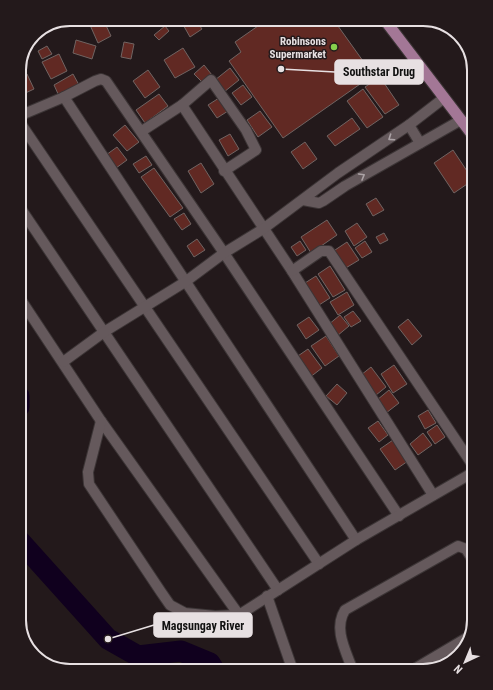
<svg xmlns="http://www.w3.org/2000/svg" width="493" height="690" font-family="'Roboto Condensed',sans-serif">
	<rect width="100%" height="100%" fill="#23191b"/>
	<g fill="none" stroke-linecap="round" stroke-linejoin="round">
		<g stroke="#10001e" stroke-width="21">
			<polyline points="19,407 19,396"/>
			<polyline points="19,540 108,639 138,656 181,651 210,663 215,671"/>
		</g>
	</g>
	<g fill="#612923" stroke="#706462">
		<polygon points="103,19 111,36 98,43 90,25"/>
		<polygon points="184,19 195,19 202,29 190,37 181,21"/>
		<polygon points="268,19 333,19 373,75 283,138 229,61 241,52 235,42"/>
		<polygon points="165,26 169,31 159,40 154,35"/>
		<polygon points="76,40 96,46 92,59 73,53"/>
		<polygon points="124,42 134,44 131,59 121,57"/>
		<polygon points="47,46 52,54 42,59 38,51"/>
		<polygon points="183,48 195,67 175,78 164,60"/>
		<polygon points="59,54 67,71 51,79 42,62"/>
		<polygon points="204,65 212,75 203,83 194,74"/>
		<polygon points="230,68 239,80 224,92 215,80"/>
		<polygon points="148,70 160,87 145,98 133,81"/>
		<polygon points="27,74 34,89 19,96 19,78"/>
		<polygon points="73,74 79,85 59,96 54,85"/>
		<polygon points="380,77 399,105 385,114 365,87"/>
		<polygon points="243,85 252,97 241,105 232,93"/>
		<polygon points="363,89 383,117 367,128 347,101"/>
		<polygon points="159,94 168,106 145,123 136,110"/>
		<polygon points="219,98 228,111 217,118 208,105"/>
		<polygon points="260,111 272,127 258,137 247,120"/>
		<polygon points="352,118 360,129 335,146 327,136"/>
		<polygon points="125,125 139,142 127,151 113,135"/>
		<polygon points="230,134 239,149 228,156 219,140"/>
		<polygon points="305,142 317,159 303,169 291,152"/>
		<polygon points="117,147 127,160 116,168 106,155"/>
		<polygon points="453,150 473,180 454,193 434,163"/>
		<polygon points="146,156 152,165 139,173 133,164"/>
		<polygon points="201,163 214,184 201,193 188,171"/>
		<polygon points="154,168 183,208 170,217 141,177"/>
		<polygon points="376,198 384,210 373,216 366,204"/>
		<polygon points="184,213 191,224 182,230 174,219"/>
		<polygon points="327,220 337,235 311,253 301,237"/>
		<polygon points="357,223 367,237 354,246 345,231"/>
		<polygon points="384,233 388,240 380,244 376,237"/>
		<polygon points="197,239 205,250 194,257 187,246"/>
		<polygon points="300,241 306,250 297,256 291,247"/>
		<polygon points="365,241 372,252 362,258 355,248"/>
		<polygon points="347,242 359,260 344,269 332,252"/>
		<polygon points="330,266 345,290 333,297 318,274"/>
		<polygon points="316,276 330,298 319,305 305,283"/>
		<polygon points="347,292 354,305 338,315 330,302"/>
		<polygon points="353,311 361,321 351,327 344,317"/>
		<polygon points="340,315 349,326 337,336 328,325"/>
		<polygon points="309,317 319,330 306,339 297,325"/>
		<polygon points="408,319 422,336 412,345 398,327"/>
		<polygon points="326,336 339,356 325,366 311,346"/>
		<polygon points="308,349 322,368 309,378 295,358"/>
		<polygon points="394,365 407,384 393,393 381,374"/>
		<polygon points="371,367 386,387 376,395 361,375"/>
		<polygon points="337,384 347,393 337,405 326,396"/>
		<polygon points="389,390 399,403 386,413 377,400"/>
		<polygon points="428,410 436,423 425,429 418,416"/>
		<polygon points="378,421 388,435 379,442 368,428"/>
		<polygon points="437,425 445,437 435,444 427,432"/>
		<polygon points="423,433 432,445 418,455 410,444"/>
		<polygon points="393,440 408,461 395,470 380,449"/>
	</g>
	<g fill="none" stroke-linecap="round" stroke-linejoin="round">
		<g stroke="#3c3536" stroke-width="7">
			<polyline id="service" points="241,19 241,20"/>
		</g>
		<g stroke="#3c3536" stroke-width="12">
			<g id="minor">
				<polyline points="64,97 356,540"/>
				<polyline points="182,105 292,271 433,495"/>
				<polyline points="19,116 64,97 95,81 101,79 106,81 224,253 399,516"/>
				<polyline points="19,121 319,564"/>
				<polyline points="409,125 420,143"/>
				<polyline points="142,131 182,105 211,80 246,130 256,150 224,171"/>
				<polyline points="303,200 319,203 323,201 345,186 461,120"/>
				<polyline points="19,206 278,590"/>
				<polyline points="19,297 101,421 239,615"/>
				<polyline points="63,362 104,332 185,282 224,253 263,229 338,173 409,125 444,98"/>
				<polyline points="101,421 88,472 89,484 161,592 170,605 185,613 215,616 239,615 356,540 472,473 474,467 329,251 321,251 292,271"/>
				<polyline points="267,596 293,671"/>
				<path d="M353,671c-7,-20 -20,-42 -8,-61l113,-64 8,3 8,13"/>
				<polyline points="411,671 470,636"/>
			</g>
		</g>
		<g stroke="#3c3536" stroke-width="13">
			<polyline id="primary" points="384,19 474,137"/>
		</g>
		<use href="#service" stroke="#65595c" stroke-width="5"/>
		<use href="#minor" stroke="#65595c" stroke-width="10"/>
		<use href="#primary" stroke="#a37796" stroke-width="11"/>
	</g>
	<defs><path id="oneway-chevron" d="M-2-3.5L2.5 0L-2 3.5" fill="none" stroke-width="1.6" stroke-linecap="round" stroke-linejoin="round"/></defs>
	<g stroke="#aca3a6">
		<use href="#oneway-chevron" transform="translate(391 138) rotate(146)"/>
		<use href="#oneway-chevron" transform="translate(362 176) rotate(-30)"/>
	</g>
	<circle fill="#86cf4c" stroke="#23191b" stroke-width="1.5" cx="334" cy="47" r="4"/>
	<g text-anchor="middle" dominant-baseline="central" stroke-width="3" stroke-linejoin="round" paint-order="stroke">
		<g font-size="11" font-weight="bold" fill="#e7e0e2" stroke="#23191b" text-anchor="end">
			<text x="326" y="41">Robinsons<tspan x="326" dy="13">Supermarket</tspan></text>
		</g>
	</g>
	<path d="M0 0H493V690H0ZM70 26H423A44 44 0 0 1 467 70V620A44 44 0 0 1 423 664H70A44 44 0 0 1 26 620V70A44 44 0 0 1 70 26Z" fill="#23191b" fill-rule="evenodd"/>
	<path fill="none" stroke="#e7e0e2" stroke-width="2" d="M70 26H423A44 44 0 0 1 467 70V620A44 44 0 0 1 423 664H70A44 44 0 0 1 26 620V70A44 44 0 0 1 70 26Z"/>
	<path fill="none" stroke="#e7e0e2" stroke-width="1.5" d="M281 69L335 72M108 639L154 625"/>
	<g fill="#e7e0e2" stroke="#23191b" stroke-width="1.5">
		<circle cx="281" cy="69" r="4"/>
		<circle cx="108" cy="639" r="4"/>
	</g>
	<g fill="#e7e0e2" stroke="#e7e0e2" stroke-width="1.5">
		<rect x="335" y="60" width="88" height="24" rx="4"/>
		<rect x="154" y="613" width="98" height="24" rx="4"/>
	</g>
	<g font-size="12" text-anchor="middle" font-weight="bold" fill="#111">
		<text x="379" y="76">Southstar Drug</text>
		<text x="203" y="630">Magsungay River</text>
	</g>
	<g transform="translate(465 662) rotate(224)" stroke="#23191b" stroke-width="3" paint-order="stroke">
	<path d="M0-3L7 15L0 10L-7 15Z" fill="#e7e0e2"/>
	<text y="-6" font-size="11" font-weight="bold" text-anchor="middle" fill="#e7e0e2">N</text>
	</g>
</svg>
